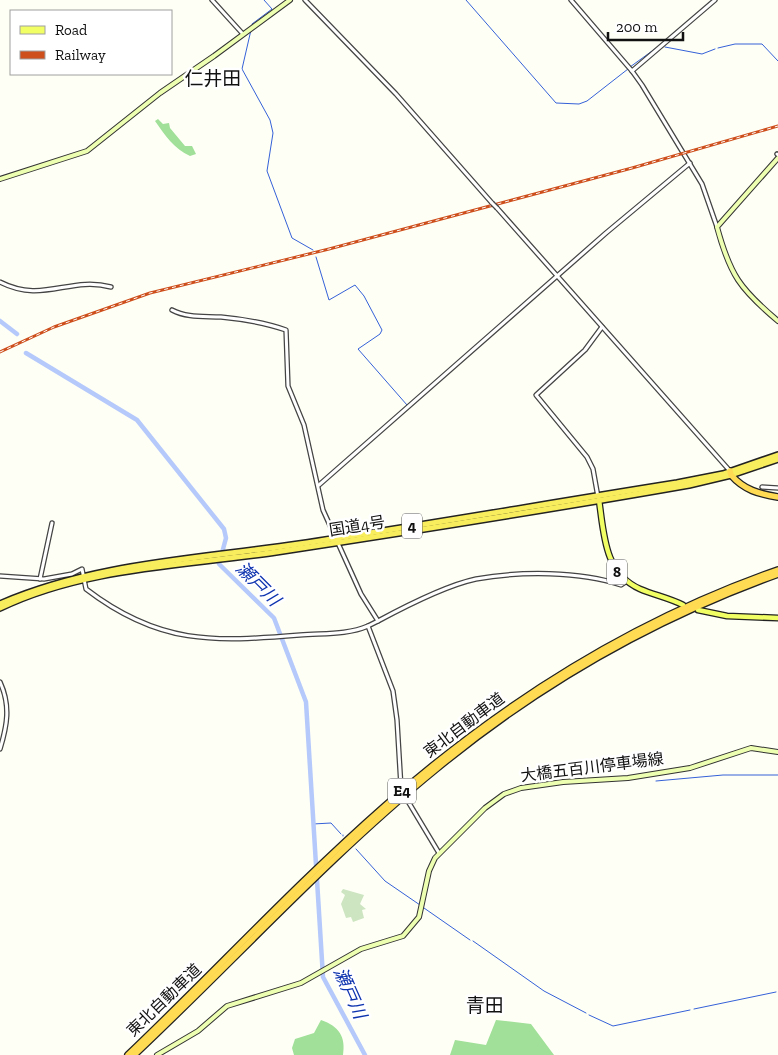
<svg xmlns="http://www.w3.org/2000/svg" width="778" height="1055" font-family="'Zilla Slab','Noto Sans JP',serif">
	<rect width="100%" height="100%" fill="#fefff5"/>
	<g fill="#a0e098">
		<path d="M158,119l5,5 6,-1 1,5 15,18h7l4,8 -6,2c-16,-7 -25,-21 -35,-35z"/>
		<path d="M321,1020c18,6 25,17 22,35h-49l-2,-7 3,-9 19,-6z"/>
		<polygon points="496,1020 531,1024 554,1055 450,1055 455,1040 486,1045"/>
	</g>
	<polygon fill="#cee5c2" points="343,889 364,895 360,904 366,909 362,910 364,918 353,922 351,917 346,918 341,904 345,895 341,892"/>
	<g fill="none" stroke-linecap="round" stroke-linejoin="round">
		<g stroke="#3561d8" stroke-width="1">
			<polyline points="466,0 556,103 579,104 587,101 628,69"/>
			<polyline points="252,24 272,9 264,0"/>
			<polyline points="251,30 242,69 270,120 273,133 267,171 292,238 313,250"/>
			<polyline points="665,47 702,54 715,49"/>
			<polyline points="718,48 735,44 762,44 778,61"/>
			<polyline points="630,67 659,46"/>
			<polyline points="316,257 329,300 355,285 364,296 382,330 380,334 358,349 407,405"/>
			<polyline points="656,781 723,775 778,775"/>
			<polyline points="313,824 331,823 341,834"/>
			<polyline points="343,835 343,836"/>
			<polyline points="356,849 385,881 420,905"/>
			<polyline points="424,908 470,940"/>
			<polyline points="473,941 544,991 586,1013"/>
			<polyline points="694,1009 776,992"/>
			<polyline points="589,1015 613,1026 690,1010"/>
		</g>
		<g stroke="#b5c9fb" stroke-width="4.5">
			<polyline points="0,321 17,334"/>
			<polyline points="26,353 137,420 224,529 226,538 219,564 274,618 306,702 316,865"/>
			<polyline points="317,880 323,977 365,1055"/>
		</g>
		<g stroke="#444" stroke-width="5.5">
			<g id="tertiary">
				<polyline points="212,0 242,33"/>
				<polyline points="305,0 396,94 492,203"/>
				<polyline points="571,0 632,71 642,85 702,184 717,227"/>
				<polyline points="632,71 715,0"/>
				<polyline points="777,154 778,155"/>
				<polyline points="497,208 730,471"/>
				<path d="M0,282c43,22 69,-6 111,5"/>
				<path d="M172,310c15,8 32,6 49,7 21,2 45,6 65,13l2,56 16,39 19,85 38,84 17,27 -10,5 25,65 4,29 4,67"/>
				<polyline points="319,485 606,233 690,163"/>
				<polyline points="762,487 778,488"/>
				<polyline points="598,497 593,469 587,457 536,395 585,350 602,327"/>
				<path d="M0,576l44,3 28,-5 10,-5 4,20c73,56 127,53 214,46 23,-2 47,0 68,-9"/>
				<polyline points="40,579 52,523"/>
				<path d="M378,621c26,-14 70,-36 98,-42 44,-8 104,-8 145,6l6,-4"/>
				<path d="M0,682c11,24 7,44 0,67"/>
				<polyline points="406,798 439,853"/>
			</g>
		</g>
		<g stroke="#333" stroke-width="6">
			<g id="secondary">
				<path d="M778,158l-61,69c13,48 23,62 61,94"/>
				<polyline points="0,179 87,151 160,93 214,56 290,0"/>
				<polyline points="157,1055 198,1031 227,1006 301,983 361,949 403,936 419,917 429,871 435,858 485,808 504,794 521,788 563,782 628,778 690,768 751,748 778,752"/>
			</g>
		</g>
		<g stroke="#222" stroke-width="7">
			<g id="primary">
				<path d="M599,500c5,34 5,73 41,89 14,6 29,9 43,16"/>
				<polyline points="698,610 727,616 778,618"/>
			</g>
		</g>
		<g stroke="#222" stroke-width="8">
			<g id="trunk">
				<path d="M0,604c94,-41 199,-45 299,-60 126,-19 252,-41 378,-61l46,-9 55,-19"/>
				<path d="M0,608c85,-41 184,-42 276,-56 138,-21 276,-43 413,-67l42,-10 47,-16"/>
			</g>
		</g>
		<g stroke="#222" stroke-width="8">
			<g id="motorway">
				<path d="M730,471l1,4c13,15 28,19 47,22"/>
				<path d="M128,1055c86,-82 167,-170 257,-249 116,-102 247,-185 393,-236"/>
				<path d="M134,1055c101,-95 194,-198 302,-286 102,-84 217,-150 342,-195"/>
			</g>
		</g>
		<use href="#tertiary" stroke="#fff" stroke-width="3"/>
		<use href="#secondary" stroke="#edffb0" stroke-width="4"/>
		<use href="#primary" stroke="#f1ff65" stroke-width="4.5"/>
		<use href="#trunk" stroke="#f8ed5c" stroke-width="5"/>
		<use href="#motorway" stroke="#ffdb53" stroke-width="5.5"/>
		<g stroke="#ce4f1c" stroke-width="3">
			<polyline id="rail" points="0,352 54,327 150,293 329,249 632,168 778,126"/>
		</g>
		<use href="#rail" stroke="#fff" stroke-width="1" stroke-dasharray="4" stroke-linecap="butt"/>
		<g stroke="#444" stroke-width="5.5" stroke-linecap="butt">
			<polyline id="tertiary-bridge" points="492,203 497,208"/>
		</g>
		<use href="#tertiary-bridge" stroke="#fff" stroke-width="3"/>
	</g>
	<g text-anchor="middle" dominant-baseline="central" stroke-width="5" stroke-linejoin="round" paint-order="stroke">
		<g fill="#fff" stroke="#585858" stroke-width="1">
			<rect x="402" y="513.5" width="20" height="25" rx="4"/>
			<rect x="607" y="559.5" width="20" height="25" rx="4"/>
			<rect x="388" y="778.5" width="28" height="25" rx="4"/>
		</g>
		<g font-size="15" font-weight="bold" fill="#111">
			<text x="412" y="526">4</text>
			<text x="617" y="572">8</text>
			<text x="402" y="791">E4</text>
		</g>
		<g font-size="16" fill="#111" stroke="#fff">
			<text transform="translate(357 526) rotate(-9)">国道4号</text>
			<text transform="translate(464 725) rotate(-37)">東北自動車道</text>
			<text transform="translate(592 767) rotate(-7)">大橋五百川停車場線</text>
			<text transform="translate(164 1000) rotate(-44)">東北自動車道</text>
		</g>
		<g font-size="18" font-style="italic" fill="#0e33af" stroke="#fff">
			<text transform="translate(258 584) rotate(45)">瀬戸川</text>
			<text transform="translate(350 993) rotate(66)">瀬戸川</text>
		</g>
		<g font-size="19" fill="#111" stroke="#fff">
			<text x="213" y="78">仁井田</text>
			<text x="485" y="1005">青田</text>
		</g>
	</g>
	<rect x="10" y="10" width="162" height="65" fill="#ffffff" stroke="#a0a0a0"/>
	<rect x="20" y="26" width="25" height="8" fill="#f1ff65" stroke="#a0a0a0"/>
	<text x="55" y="35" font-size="15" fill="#111111">Road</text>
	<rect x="20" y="51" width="25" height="8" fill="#ce4f1c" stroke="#a0a0a0"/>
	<text x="55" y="60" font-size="15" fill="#111111">Railway</text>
	<path d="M608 32v8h75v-8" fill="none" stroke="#111111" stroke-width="2.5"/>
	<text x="616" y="32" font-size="15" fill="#111111" stroke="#ffffff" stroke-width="4" paint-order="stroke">200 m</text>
</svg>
